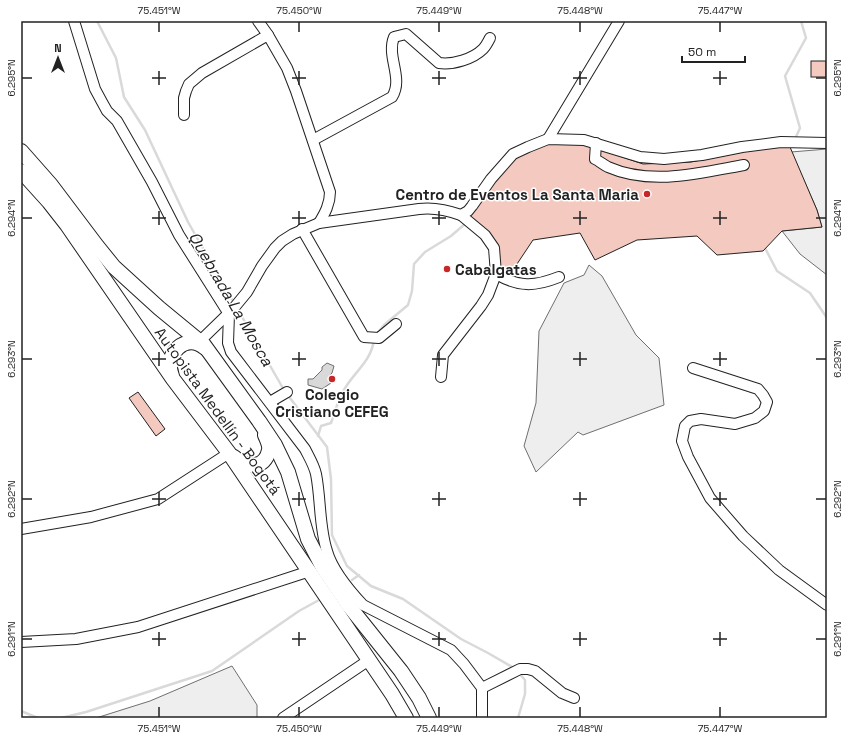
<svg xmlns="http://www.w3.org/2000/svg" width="848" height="739" font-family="'Space Grotesk',sans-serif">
	<rect width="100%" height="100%" fill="#fff"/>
	<g fill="#eee" stroke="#6f6f6f">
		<polygon points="827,149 827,275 800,254 782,231 822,227 817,210 791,152"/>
		<polygon points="589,265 602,276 636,335 659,358 664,405 583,435 578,432 536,472 524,446 536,403 539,331 564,283 584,275"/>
		<polygon points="232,666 257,705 257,718 96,718 150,701"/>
	</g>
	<polygon fill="#d9d9d9" stroke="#6f6f6f" points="327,363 334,366 332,373 329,376 331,383 322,389 308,385 308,379 313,379 322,370 322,367"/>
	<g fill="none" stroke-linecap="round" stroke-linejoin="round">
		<g stroke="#d9d9d9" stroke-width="2.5">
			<polyline points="97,21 116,58 124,97 145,130 188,222 234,303"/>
			<polyline points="795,139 800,128 785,76 806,38 801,21"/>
			<polyline points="764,246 777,271 810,293 827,318"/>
			<polyline points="237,308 284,390"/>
			<polyline points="377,334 384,325 408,305 412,291 414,264 425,252 451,236 466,223"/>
			<polyline points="287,394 327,447 331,479 332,535 347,566 371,586 403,599 461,639 488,653 514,668"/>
			<path d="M318,436l3,-10 10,-3c4,-12 8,-27 16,-38 11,-16 24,-25 27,-45"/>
			<polyline points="352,580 359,575"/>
			<polyline points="21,711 38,718"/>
			<polyline points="61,718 86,712 212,671 299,611 319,600"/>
			<polyline points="518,718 525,694 525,680 519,673"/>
		</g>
	</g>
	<g fill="#f3c9c0" stroke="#222">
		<rect x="811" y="61" width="15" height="16"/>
		<polygon points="547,143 581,143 643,164 691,162 743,152 761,146 790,147 817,210 822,227 782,231 763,251 717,255 697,236 637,240 595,260 580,233 533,240 509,276 498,268 486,233 468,216 495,179 519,154"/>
		<polygon points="138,392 165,429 156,436 129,398"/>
	</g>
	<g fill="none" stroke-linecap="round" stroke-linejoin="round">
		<g stroke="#222" stroke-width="12">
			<g id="minor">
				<path d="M74,21l21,68 7,13 5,9 10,10 35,61 27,53 50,79 -1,29 3,9 74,97c4,8 9,16 11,25 5,25 3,53 11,77 5,18 23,40 36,54l88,45 13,14 18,24v30"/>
				<path d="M258,21l10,14 19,33 9,23 34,101c0,12 -5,21 -11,31"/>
				<polyline points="184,115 184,98 186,91 189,84 202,73 268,35"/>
				<polyline points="548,139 619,21"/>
				<path d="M313,140l79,-43c12,-19 -6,-40 2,-60l12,-3 33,29c14,2 34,-4 44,-14 3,-3 5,-7 7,-11"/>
				<path d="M596,143l-1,16c4,2 9,6 13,8 43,19 92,6 136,-2"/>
				<polyline points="302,229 364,337 379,338 396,324"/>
				<path d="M496,274c23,13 38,13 63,3"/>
				<path d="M200,341l33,-32 14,-17 15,-26 13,-18 7,-7 11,-7 26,-11 100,-14c15,-2 28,1 42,6l7,-4 4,-5 19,-27 22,-25 15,-7 20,-8 36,1 56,17 24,2 38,-4 40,-8 39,-5 46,1"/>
				<polyline points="693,368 758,389 763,395 767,402 764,411 755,418 735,424 701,419 690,421 685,426 682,441 688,457 710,498 743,536 779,570 827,605"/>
				<polyline points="441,377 443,355 481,306 488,295 496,274 494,248 485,235 461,215"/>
				<polyline points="270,402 287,392"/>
				<polyline points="21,529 91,517 158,499 229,453"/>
				<polyline points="21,642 76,639 138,627 310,571"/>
				<polyline points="482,688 520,669 528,669 535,671 562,693 574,698"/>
				<polyline points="283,718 369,660"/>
			</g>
		</g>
		<g stroke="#222" stroke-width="16">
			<g id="highway">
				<polyline points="21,151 51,185 97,246 114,267 159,308 204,345 259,421 275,445 288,472 308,539 322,566 349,606 401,671 419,698 429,718"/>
				<polyline points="21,171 49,202 67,225 173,379 229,453 392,694 406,718"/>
				<path d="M172,376c-9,-22 14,-44 33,-28"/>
				<path d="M234,457c11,11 31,13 35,-7 1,-5 -2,-10 -4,-15"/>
			</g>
		</g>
		<use href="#minor" stroke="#fff" stroke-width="10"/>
		<use href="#highway" stroke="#fff" stroke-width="14"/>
	</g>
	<path fill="none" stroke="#222" stroke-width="1.5" d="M159,22v10M299,22v10M439,22v10M580,22v10M720,22v10M159,71v14M299,71v14M439,71v14M580,71v14M720,71v14M22,78h10M152,78h14M292,78h14M432,78h14M573,78h14M713,78h14M816,78h10M159,211v14M299,211v14M439,211v14M580,211v14M720,211v14M22,218h10M152,218h14M292,218h14M432,218h14M573,218h14M713,218h14M816,218h10M159,352v14M299,352v14M439,352v14M580,352v14M720,352v14M22,359h10M152,359h14M292,359h14M432,359h14M573,359h14M713,359h14M816,359h10M159,492v14M299,492v14M439,492v14M580,492v14M720,492v14M22,499h10M152,499h14M292,499h14M432,499h14M573,499h14M713,499h14M816,499h10M159,632v14M299,632v14M439,632v14M580,632v14M720,632v14M22,639h10M152,639h14M292,639h14M432,639h14M573,639h14M713,639h14M816,639h10M159,707v10M299,707v10M439,707v10M580,707v10M720,707v10"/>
	<g fill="#c62828" stroke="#fff" stroke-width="1.5">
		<circle cx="647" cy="194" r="4"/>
		<circle cx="447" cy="269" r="4"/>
		<circle cx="332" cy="379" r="4"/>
	</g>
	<g text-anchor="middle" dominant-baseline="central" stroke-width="3" stroke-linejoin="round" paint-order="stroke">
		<g font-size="15" font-weight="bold" fill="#222" stroke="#fff" text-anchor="end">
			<text x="639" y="194">Centro de Eventos La Santa Maria</text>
			<text x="455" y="269" text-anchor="start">Cabalgatas</text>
			<text x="332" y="394" text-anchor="middle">Colegio<tspan x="332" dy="17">Cristiano CEFEG</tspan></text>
		</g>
		<g font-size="15" fill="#222" stroke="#fff">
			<text transform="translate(218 411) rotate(54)">Autopista Medellín - Bogotá</text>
		</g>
		<g font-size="16" font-style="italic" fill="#222" stroke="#fff">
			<text transform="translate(231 299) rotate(60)">Quebrada La Mosca</text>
		</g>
	</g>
	<rect width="848" height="739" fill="none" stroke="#ffffff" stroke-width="44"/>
	<g transform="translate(58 58)" stroke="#ffffff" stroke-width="3" paint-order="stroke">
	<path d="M0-3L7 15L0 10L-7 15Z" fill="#222222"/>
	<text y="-6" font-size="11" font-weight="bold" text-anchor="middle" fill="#222222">N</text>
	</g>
	<path d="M682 56v6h63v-6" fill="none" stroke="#222222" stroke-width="2"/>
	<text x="688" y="56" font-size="12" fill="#222222" stroke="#ffffff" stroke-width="3" paint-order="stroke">50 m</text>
	<rect x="22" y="22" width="804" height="695" fill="none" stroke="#222" stroke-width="1.5"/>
	<g font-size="10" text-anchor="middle" fill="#222">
		<text x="159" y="14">75.451°W</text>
		<text x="299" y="14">75.450°W</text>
		<text x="439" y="14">75.449°W</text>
		<text x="580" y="14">75.448°W</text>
		<text x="720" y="14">75.447°W</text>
		<text transform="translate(11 78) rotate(-90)" y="4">6.295°N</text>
		<text transform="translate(837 78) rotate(-90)" y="4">6.295°N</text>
		<text transform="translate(11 218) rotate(-90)" y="4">6.294°N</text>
		<text transform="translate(837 218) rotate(-90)" y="4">6.294°N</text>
		<text transform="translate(11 359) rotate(-90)" y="4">6.293°N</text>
		<text transform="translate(837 359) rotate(-90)" y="4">6.293°N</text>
		<text transform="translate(11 499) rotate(-90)" y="4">6.292°N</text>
		<text transform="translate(837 499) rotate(-90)" y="4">6.292°N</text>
		<text transform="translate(11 639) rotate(-90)" y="4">6.291°N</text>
		<text transform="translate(837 639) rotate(-90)" y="4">6.291°N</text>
		<text x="159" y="732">75.451°W</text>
		<text x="299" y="732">75.450°W</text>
		<text x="439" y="732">75.449°W</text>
		<text x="580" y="732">75.448°W</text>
		<text x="720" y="732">75.447°W</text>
	</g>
</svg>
